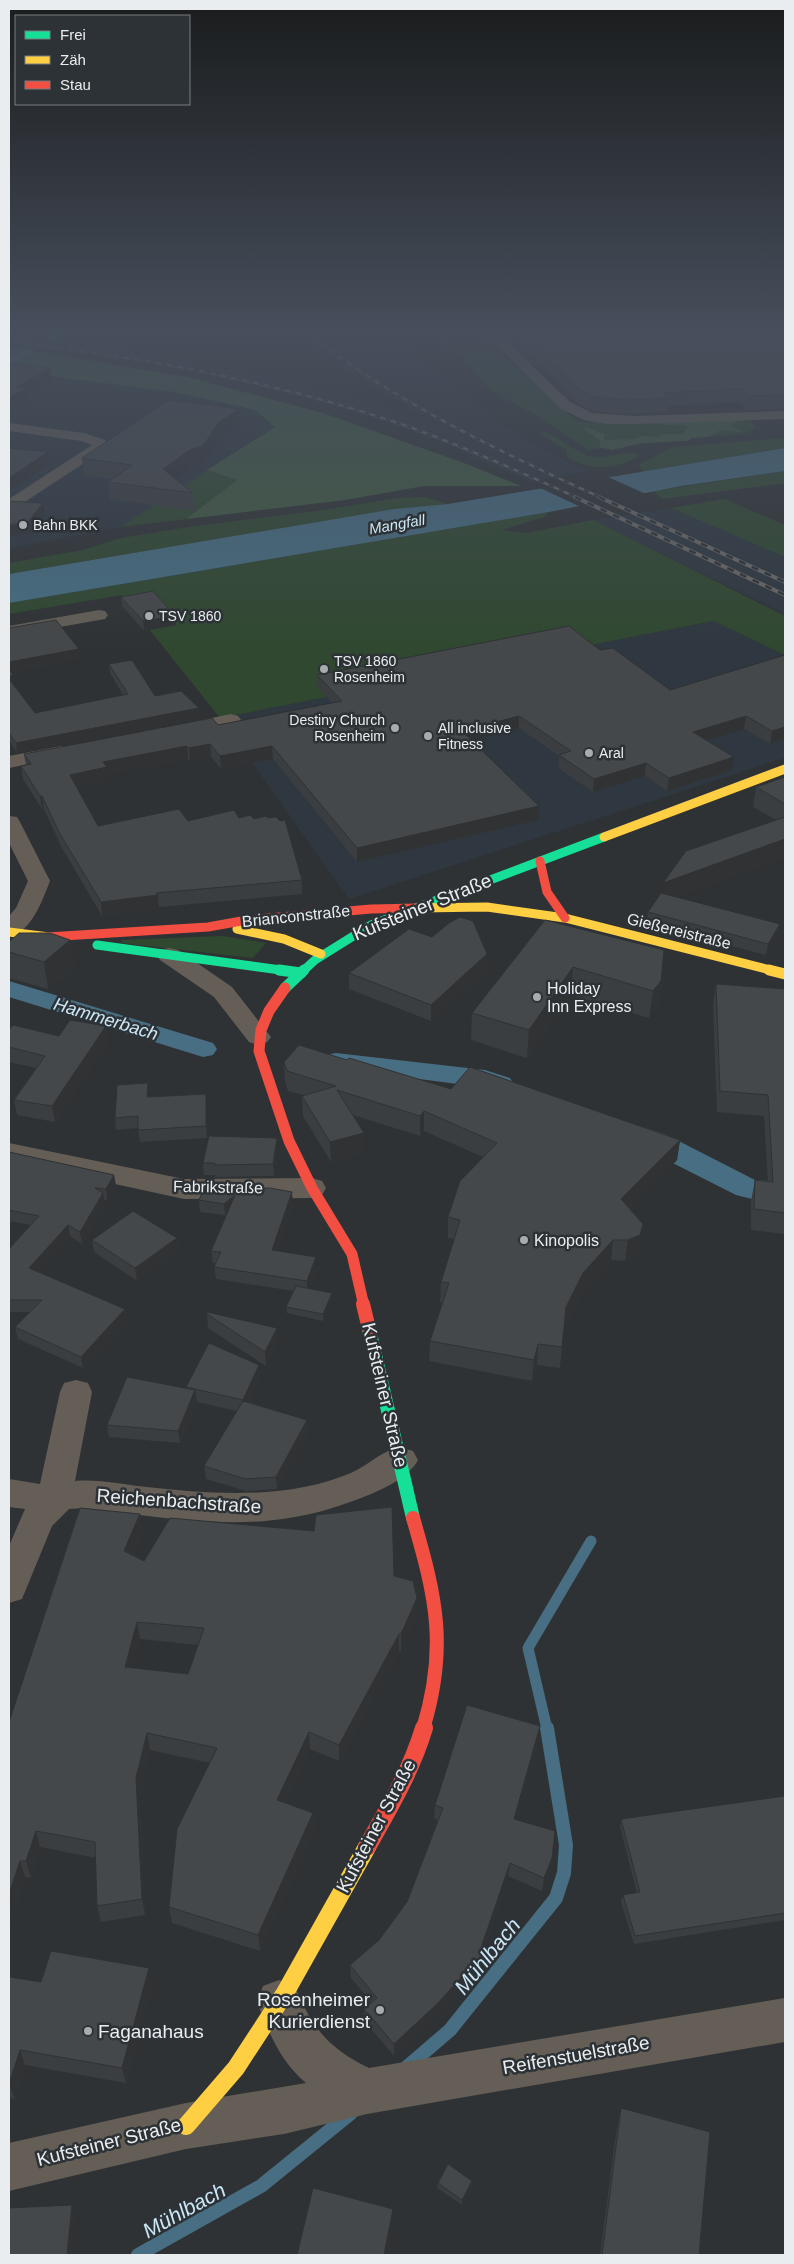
<svg xmlns="http://www.w3.org/2000/svg" width="794" height="2264" font-family="Helvetica,sans-serif">
	<rect width="100%" height="100%" fill="#2f3234"/>
	<g fill="#2f3740">
		<polygon points="300,333 398,333 423,361 501,423 545,450 587,471 530,482 436,440 391,423 294,394 166,365 75,351 9,345 9,337 58,342 126,351 282,379 333,391 439,425 345,370"/>
		<polygon points="9,371 174,392 255,410 275,427 121,527 9,548"/>
		<polygon points="671,508 785,557 785,614 593,520"/>
		<polygon points="713,621 785,655 785,758 349,899 220,718"/>
	</g>
	<g fill="#304830">
		<polygon points="9,333 66,333 50,340 9,335"/>
		<polygon points="435,333 443,333 458,348 489,347 474,333 479,333 577,422 749,419 756,428 742,434 648,441 588,450 536,415 493,392"/>
		<path d="M542,431c8,0 35,23 51,26 15,2 35,-8 47,-2 -24,15 -49,17 -73,2v-7l-28,-17z"/>
		<polygon points="785,438 785,448 644,472 638,465 673,447"/>
		<polygon points="207,470 238,480 186,519 121,527"/>
		<polygon points="785,471 785,483 663,499 653,491"/>
		<polygon points="424,497 448,504 394,509 9,574 9,563 83,550 121,538 188,527 316,511 398,498"/>
		<polygon points="724,499 785,525 785,557 671,508"/>
		<polygon points="549,512 544,517 501,530 527,533 593,520 785,616 785,655 713,621 220,718 122,595 9,614 9,603"/>
		<polygon points="223,936 266,943 253,958 121,943 122,940"/>
	</g>
	<g fill="#405a40">
		<polygon points="9,347 187,377 323,413 464,463 521,486 424,486 345,500 186,519 237,480 207,470 275,427 255,410 174,392 9,371"/>
		<path d="M667,420h70l-6,7 12,5 -23,-2 -11,7 -17,1 -5,3 -44,2 -31,7 -12,-3v-7l-17,-11 4,-1 18,6 -1,6 29,-1 10,-3 16,1 5,-3h18l7,-7c-11,-5 -21,1 -32,-4z"/>
	</g>
	<polygon fill="#476e82" points="785,448 785,471 681,486 549,512 9,603 9,574 394,509 448,504"/>
	<polygon fill="#2f3234" points="606,476 648,495 583,508 538,487"/>
	<g fill="none" stroke-linecap="round" stroke-linejoin="round">
		<g stroke="#476e82" stroke-width="4.5">
			<polyline points="52,337 64,333"/>
			<polyline points="9,363 30,351"/>
		</g>
		<polyline stroke="#476e82" stroke-width="11" points="547,1729 528,1648 591,1541"/>
		<g stroke="#476e82" stroke-width="14">
			<polyline points="407,2067 450,2030 556,1898 564,1873 566,1845 547,1728"/>
			<polyline points="138,2255 261,2186 351,2113"/>
		</g>
		<g fill="#476e82" fill-rule="evenodd">
			<polygon points="9,981 213,1043 217,1049 213,1055 203,1057 9,997"/>
			<polygon points="336,1053 485,1070 510,1078 514,1084 510,1090 500,1093 481,1087 326,1067 322,1061 326,1055"/>
			<polygon points="643,1127 667,1135 755,1180 785,1182 785,1202 756,1200 736,1195 633,1143 629,1136 633,1129"/>
		</g>
		<g fill="#645e56" fill-rule="evenodd">
			<polygon points="485,333 498,333 570,402 592,413 634,416 785,411 785,419 634,424 606,424 584,420 560,408"/>
			<polygon points="9,423 84,433 105,440 107,443 104,450 17,507 9,509 9,499 92,445 81,441 9,431"/>
			<polygon points="99,610 105,611 108,615 105,619 9,636 9,626"/>
			<polygon points="231,714 238,716 241,720 238,724 180,736 173,734 170,730 173,726"/>
			<polygon points="61,746 68,748 71,752 68,756 9,768 9,756"/>
			<path d="M9,816l8,1 3,5 30,59c-8,20 -18,50 -41,56v-21l7,-8 12,-27 -19,-38z"/>
			<polygon points="169,948 178,950 232,987 271,1037 267,1042 258,1045 249,1042 214,997 160,960 157,955 160,950"/>
			<polygon points="9,1143 184,1179 312,1178 322,1181 326,1188 322,1195 312,1198 184,1199 9,1161"/>
			<path d="M76,1380l12,3 4,9 -17,89c24,-2 49,4 72,6 52,6 106,10 157,0 16,-3 32,-8 47,-14 23,-10 36,-31 62,-22l5,9c-9,17 -34,29 -52,36 -25,10 -50,18 -77,22 -67,11 -138,-2 -205,-10l-15,1 -17,17 -30,73 -13,4v-57l16,-37 -16,-2v-28l31,5 20,-92 4,-9z"/>
			<path d="M279,1980l16,6c17,42 33,62 74,82l416,-70v44l-418,72 -83,20 -98,15 -177,42v-48l177,-40 120,-20c-26,-22 -37,-50 -49,-81l6,-16z"/>
		</g>
		<g stroke="#16e098" stroke-width="9">
			<polyline points="97,945 288,971"/>
			<polyline points="303,971 315,960 371,925 604,837"/>
		</g>
		<g stroke="#16e098" stroke-width="11">
			<polyline points="279,970 301,973"/>
			<polyline points="285,988 304,970"/>
		</g>
		<polyline stroke="#16e098" stroke-width="14" points="369,1329 413,1518"/>
		<g stroke="#ffcf43" stroke-width="9">
			<polyline points="604,837 785,769"/>
			<polyline points="418,908 487,907 565,918 774,971"/>
			<polyline points="237,929 284,939 321,954"/>
			<polyline points="9,932 57,938"/>
		</g>
		<polyline stroke="#ffcf43" stroke-width="11" points="769,970 785,974"/>
		<polyline stroke="#ffcf43" stroke-width="18" points="186,2126 236,2068 285,1993 367,1847"/>
		<g stroke="#f24e42" stroke-width="9">
			<polyline points="540,861 547,892 565,918"/>
			<polyline points="47,937 208,927 247,920 371,909 418,908"/>
		</g>
		<polyline stroke="#f24e42" stroke-width="11" points="285,988 269,1011 261,1030 259,1051 289,1141 312,1188 352,1254 364,1306"/>
		<g stroke="#f24e42" stroke-width="14">
			<polyline points="363,1304 369,1329"/>
			<path d="M413,1518c23,79 35,129 10,211"/>
		</g>
		<path stroke="#f24e42" stroke-width="18" d="M367,1847c22,-39 44,-76 57,-119"/>
		<g stroke="#6b6967" stroke-width="2.5">
			<g id="rail-far1">
				<path d="M307,333c90,70 191,118 295,165"/>
				<path d="M9,342c134,15 267,39 395,83 59,21 117,47 174,73"/>
			</g>
		</g>
		<g stroke="#6b6967" stroke-width="4">
			<g id="rail">
				<polyline points="575,497 785,595"/>
				<polyline points="599,497 785,582"/>
			</g>
		</g>
		<use href="#rail-far1" stroke="#2d3236" stroke-width="2" stroke-dasharray="5.5" stroke-linecap="butt"/>
		<use href="#rail" stroke="#2d3236" stroke-width="2.5" stroke-dasharray="7" stroke-linecap="butt"/>
	</g>
	<g fill="#3b3e40" fill-rule="evenodd">
		<polygon points="515,333 775,333 782,339 785,340 785,408 746,410 740,402 668,406 667,412 626,414 592,411 580,405 545,367 542,367 515,339"/>
		<polygon points="778,333 785,333 785,340"/>
		<polygon points="239,409 239,425 219,440 204,463 193,466 175,479 193,493 195,511 110,499 108,482 112,479 84,476 82,458"/>
		<polygon points="121,597 176,625 144,631 122,606"/>
		<polygon points="9,628 80,658 10,672 13,675 14,684 13,684 35,713 123,695 110,673 109,664 155,696 199,708 200,718 17,753 9,740"/>
		<polygon points="600,650 670,690 785,655 785,739 770,744 744,729 707,740 734,757 732,770 667,791 645,776 593,792 558,768 559,756 519,728 473,741 539,806 538,820 357,862 273,759 221,769 211,757 190,761 188,759 108,774 109,780 76,787 98,826 239,818 302,880 302,894 159,907 159,909 102,916 62,848 44,809 42,809 23,779 21,766 26,765 24,754 218,725 332,703 317,687 317,675"/>
		<polygon points="785,777 785,858 677,897 778,936 766,955 646,924 648,912 662,894 776,820 753,807 756,787"/>
		<polygon points="545,920 661,981 658,1008 649,1018 571,995 527,1058 471,1040 472,1013"/>
		<polygon points="432,937 487,954 487,970 431,1021 349,989 349,973"/>
		<polygon points="70,940 74,967 48,989 9,978 9,942"/>
		<polygon points="716,984 785,989 785,1234 751,1230 751,1201 755,1180 768,1182 764,1116 717,1112 713,1004"/>
		<polygon points="9,1030 108,1041 55,1122 17,1115 14,1100 36,1068 9,1062"/>
		<polygon points="347,1060 451,1089 680,1140 677,1160 629,1209 641,1245 638,1255 625,1261 611,1260 581,1294 564,1328 560,1368 537,1365 532,1381 429,1361 430,1341 442,1303 440,1302 441,1282 454,1239 448,1238 448,1217 483,1157 424,1131 420,1136 353,1115 364,1153 331,1162 303,1116 302,1096 303,1095 288,1091 285,1082 284,1062"/>
		<polygon points="149,1095 149,1097 207,1106 207,1138 140,1142 138,1128 116,1130 115,1118"/>
		<polygon points="277,1150 274,1176 215,1177 215,1175 204,1175 203,1163"/>
		<polygon points="9,1152 114,1175 116,1186 107,1200 104,1200 105,1204 82,1244 70,1236 38,1272 125,1309 127,1321 83,1368 18,1339 15,1327 31,1312 9,1312 9,1249 30,1225 9,1221"/>
		<polygon points="199,1200 293,1204 277,1251 316,1257 316,1269 309,1288 332,1299 323,1321 287,1313 286,1307 294,1291 216,1279 214,1267 216,1263 213,1263 211,1251 227,1214 225,1215 200,1212"/>
		<polygon points="177,1238 178,1250 137,1281 94,1252 92,1240"/>
		<polygon points="207,1314 277,1328 278,1342 266,1366 208,1328"/>
		<polygon points="259,1365 260,1378 249,1402 307,1420 308,1433 277,1489 246,1491 206,1479 204,1466 237,1411 197,1402 180,1443 109,1437 107,1425 186,1388 186,1387"/>
		<path d="M140,1514l2,18 -9,23 11,6 250,15 23,22v18l-16,35h-2l-60,110 -29,-12 -25,54 28,10 1,17 -54,121 -88,-28 -3,-16 41,-144 -60,-13 -11,45 6,120 -44,7 -4,-16 -1,-48 -56,-11 -9,31 -6,-1 -16,48v-203zM140,1639l59,6 -11,29 -56,-6z"/>
		<polygon points="539,1739 516,1820 550,1871 542,1891 508,1876 485,1946 488,1948 487,1961 435,2017 394,2056 365,2022 364,2009 372,2003 351,1978 350,1965 379,1940 407,1902 438,1820 434,1818 435,1805"/>
		<polygon points="785,1796 785,1920 634,1944 621,1902 623,1895 637,1893 620,1827 621,1819"/>
		<polygon points="149,1968 152,1984 126,2083 25,2065 15,2099 9,2098 9,1977 41,1982"/>
		<polygon points="621,2108 699,2255 600,2255 616,2133"/>
		<polygon points="472,2181 472,2186 462,2205 437,2188 438,2183"/>
	</g>
	<g fill="#303234">
		<polygon points="51,368 52,379 27,393 28,400 9,410 9,398 16,387"/>
		<polygon points="239,409 239,425 219,440 204,463 193,466 164,487 163,469 218,423"/>
		<polygon points="48,452 49,464 9,491 9,478"/>
		<polygon points="43,503 45,515 29,534 9,537 9,525"/>
		<polygon points="175,616 176,625 144,631 143,621"/>
		<polygon points="79,649 80,658 9,672 9,662"/>
		<polygon points="13,675 14,684 9,685 9,676"/>
		<polygon points="199,708 200,718 17,753 16,743"/>
		<polygon points="519,716 519,728 462,744 462,731"/>
		<polygon points="746,716 744,729 692,745 693,732"/>
		<polygon points="785,727 785,739 770,744 772,731"/>
		<polygon points="210,744 211,757 190,761 189,748"/>
		<polygon points="187,746 188,759 108,774 109,780 72,788 70,775 103,762"/>
		<polygon points="272,746 273,759 221,769 220,756"/>
		<polygon points="734,757 732,770 667,791 669,778"/>
		<polygon points="646,763 645,776 593,792 594,779"/>
		<polygon points="40,796 42,796 44,809 42,809"/>
		<polygon points="539,806 538,820 357,862 357,848"/>
		<polygon points="785,839 785,858 661,903 663,883"/>
		<polygon points="158,895 159,909 102,916 101,902"/>
		<polygon points="780,924 778,936 766,955 768,944"/>
		<polygon points="70,940 74,967 48,989 44,962"/>
		<polygon points="487,954 487,970 431,1021 431,1005"/>
		<polygon points="573,967 571,995 527,1058 529,1030"/>
		<polygon points="661,981 658,1008 649,1018 653,991"/>
		<polygon points="106,1026 108,1041 55,1122 52,1106"/>
		<polygon points="148,1083 149,1095 148,1109 147,1097"/>
		<polygon points="206,1094 207,1106 207,1138 206,1126"/>
		<polygon points="424,1111 424,1131 420,1136 420,1116"/>
		<polygon points="364,1133 364,1153 331,1162 330,1142"/>
		<polygon points="277,1138 277,1150 274,1176 273,1164"/>
		<polygon points="680,1140 677,1160 618,1220 621,1199"/>
		<polygon points="114,1175 116,1186 107,1200 106,1189"/>
		<polygon points="292,1192 293,1204 273,1262 272,1250"/>
		<polygon points="103,1193 105,1204 82,1244 80,1232"/>
		<polygon points="235,1195 236,1207 225,1215 224,1204"/>
		<polygon points="643,1224 641,1245 638,1255 625,1261 628,1240"/>
		<polygon points="68,1225 70,1236 31,1280 29,1268"/>
		<polygon points="177,1238 178,1250 137,1281 135,1268"/>
		<polygon points="613,1240 611,1260 581,1294 564,1328 560,1368 566,1307 583,1273"/>
		<polygon points="316,1257 316,1269 307,1293 307,1281"/>
		<polygon points="332,1293 332,1299 323,1321 323,1314"/>
		<polygon points="125,1309 127,1321 83,1368 81,1357"/>
		<polygon points="277,1328 278,1342 266,1366 265,1352"/>
		<polygon points="538,1344 537,1365 532,1381 534,1360"/>
		<polygon points="259,1365 260,1378 244,1413 243,1400"/>
		<polygon points="195,1390 197,1402 180,1443 178,1431"/>
		<polygon points="307,1420 308,1433 277,1489 276,1477"/>
		<polygon points="140,1514 142,1532 127,1568 124,1551"/>
		<polygon points="417,1598 417,1616 401,1651 401,1634"/>
		<polygon points="137,1622 140,1639 128,1684 125,1667"/>
		<polygon points="399,1634 399,1651 339,1761 339,1745"/>
		<polygon points="540,1726 539,1739 513,1832 514,1819"/>
		<polygon points="309,1732 310,1749 279,1816 277,1800"/>
		<polygon points="147,1733 150,1750 139,1795 145,1915 142,1899 136,1778"/>
		<polygon points="313,1813 314,1830 260,1951 258,1935"/>
		<polygon points="36,1831 40,1847 31,1878 26,1861"/>
		<polygon points="552,1858 550,1871 542,1891 544,1878"/>
		<polygon points="20,1861 25,1877 9,1925 9,1894"/>
		<polygon points="510,1863 508,1876 482,1955 488,1948 487,1961 435,2017 394,2056 394,2044 482,1945"/>
		<polygon points="149,1968 152,1984 126,2083 122,2068"/>
		<polygon points="20,2050 25,2065 15,2099 9,2084"/>
		<polygon points="472,2181 472,2186 462,2205 462,2200"/>
		<polygon points="72,2205 76,2215 72,2255 67,2255"/>
		<polygon points="393,2209 394,2232 389,2255 384,2255"/>
	</g>
	<g fill="#45484a" stroke="#303234" fill-rule="evenodd">
		<polygon points="522,333 775,333 782,339 785,340 785,395 748,396 742,389 664,393 669,398 627,400 594,397 581,391 546,354 542,354"/>
		<polygon points="9,363 51,368 16,387 26,388 9,398"/>
		<polygon points="168,400 239,409 218,423 203,446 191,449 163,469 193,493 108,482 132,465 82,458"/>
		<polygon points="9,448 48,452 9,478"/>
		<polygon points="9,501 43,503 28,522 9,525"/>
		<polygon points="153,591 175,616 143,621 121,597"/>
		<polygon points="56,620 79,649 9,662 9,628"/>
		<polygon points="569,626 600,650 613,648 670,690 785,655 785,727 772,731 746,716 693,732 734,757 669,778 646,763 594,779 559,755 571,751 519,716 462,731 539,806 357,848 272,746 220,756 210,744 189,748 187,746 103,762 107,767 70,775 98,826 179,809 188,821 234,810 239,818 250,815 254,819 266,816 268,818 276,817 280,821 285,820 302,880 156,893 158,895 101,902 60,834 42,796 40,796 21,766 31,764 24,754 212,718 218,725 342,701 317,675"/>
		<polygon points="132,660 155,696 181,691 199,708 16,743 9,733 9,679 35,713 128,694 109,664"/>
		<polygon points="9,669 13,675 9,676"/>
		<polygon points="785,777 785,804 756,787"/>
		<polygon points="785,817 785,839 663,883 686,851"/>
		<polygon points="661,893 780,924 768,944 648,912"/>
		<polygon points="460,917 473,921 487,954 431,1005 349,973 409,929 432,937 449,923"/>
		<polygon points="545,920 664,950 661,981 653,991 573,967 529,1030 472,1013"/>
		<polygon points="19,933 50,933 70,940 44,962 9,952 9,942"/>
		<polygon points="716,984 785,989 785,1213 754,1209 755,1180 773,1182 768,1095 720,1091"/>
		<polygon points="70,1020 106,1026 52,1106 14,1100 45,1056 9,1047 9,1030 13,1025 59,1036"/>
		<polygon points="299,1045 347,1060 349,1058 451,1089 470,1067 680,1140 621,1199 643,1224 640,1235 628,1240 613,1240 583,1273 566,1307 562,1347 538,1344 534,1360 430,1341 449,1283 441,1282 460,1220 448,1217 460,1181 497,1143 424,1111 420,1116 337,1090 364,1133 330,1142 302,1096 336,1086 287,1071 284,1062"/>
		<polygon points="148,1083 147,1097 206,1094 206,1126 138,1130 138,1116 115,1118 117,1085"/>
		<polygon points="209,1136 277,1138 273,1164 214,1165 215,1163 203,1163"/>
		<polygon points="9,1152 114,1175 106,1189 95,1188 103,1193 80,1232 68,1225 29,1268 125,1309 81,1357 15,1327 42,1300 9,1300 9,1249 39,1216 9,1210"/>
		<polygon points="270,1188 292,1192 272,1250 316,1257 307,1281 214,1267 221,1252 211,1251 235,1195 224,1204 199,1200 204,1189"/>
		<polygon points="133,1211 177,1238 135,1268 92,1240"/>
		<polygon points="296,1286 332,1293 323,1314 286,1307"/>
		<polygon points="207,1312 277,1328 265,1352 207,1314"/>
		<polygon points="209,1343 259,1365 243,1400 186,1387"/>
		<polygon points="127,1377 195,1390 178,1431 107,1425"/>
		<polygon points="243,1401 307,1420 276,1477 245,1479 204,1466"/>
		<path d="M392,1507l2,69 19,5 4,17 -16,36h-2l-60,111 -30,-13 -32,68 36,13 -55,122 -89,-28 8,-78 40,-81 -70,-15 -11,45 6,121 -45,7 -2,-64 -59,-11 -10,30h-6l-11,33v-172l71,-214 60,6 -16,37 20,10 26,-43 144,13 2,-16zM137,1622l67,6 -16,46 -63,-7z"/>
		<polygon points="467,1705 540,1726 514,1819 555,1831 552,1858 544,1878 510,1863 482,1945 488,1948 436,2005 394,2044 364,2009 377,1998 350,1965 379,1940 407,1902 443,1808 435,1805"/>
		<polygon points="785,1796 785,1913 635,1936 623,1895 640,1892 621,1819"/>
		<polygon points="51,1951 149,1968 122,2068 20,2050 9,2084 9,1977 41,1982"/>
		<polygon points="621,2108 710,2132 699,2255 602,2255"/>
		<polygon points="448,2164 472,2181 462,2200 438,2183"/>
		<polygon points="313,2188 393,2209 384,2255 297,2255"/>
		<polygon points="72,2205 67,2255 9,2255 9,2208"/>
	</g>
	<linearGradient id="sky" x2="0" y2="1"><stop stop-color="#1a1c1d"/><stop offset="0.51" stop-color="#474f5c"/><stop offset="1" stop-color="#474f5c" stop-opacity="0"/></linearGradient>
	<rect width="794" height="650" fill="url(#sky)"/>
	<g fill="#a8acae" stroke="#2d3236" stroke-width="2">
		<circle cx="23" cy="525" r="5"/>
		<circle cx="149" cy="616" r="5"/>
		<circle cx="324" cy="669" r="5"/>
		<circle cx="395" cy="728" r="5"/>
		<circle cx="428" cy="736" r="5"/>
		<circle cx="589" cy="753" r="5"/>
		<circle cx="537" cy="997" r="5"/>
		<circle cx="524" cy="1240" r="5"/>
		<circle cx="380" cy="2010" r="5"/>
		<circle cx="88" cy="2031" r="5"/>
	</g>
	<g text-anchor="middle" dominant-baseline="central" stroke-width="5" stroke-linejoin="round" paint-order="stroke">
		<g font-size="14" fill="#e9edf0" stroke="#2d3236" text-anchor="start">
			<text x="33" y="525">Bahn BKK</text>
			<text x="159" y="616">TSV 1860</text>
			<text x="334" y="661">TSV 1860<tspan x="334" dy="16">Rosenheim</tspan></text>
			<text x="385" y="720" text-anchor="end">Destiny Church<tspan x="385" dy="16">Rosenheim</tspan></text>
			<text x="438" y="728">All inclusive<tspan x="438" dy="16">Fitness</tspan></text>
			<text x="599" y="753">Aral</text>
		</g>
		<g font-size="15" font-style="italic" fill="#cbe6f5" stroke="#2d3236">
			<text transform="translate(397 524) rotate(-10)">Mangfall</text>
		</g>
		<g font-size="16" fill="#e9edf0" stroke="#2d3236">
			<text transform="translate(296 916) rotate(-6)">Brianconstraße</text>
			<text transform="translate(679 931) rotate(14)">Gießereistraße</text>
			<text transform="translate(218 1187) rotate(1)">Fabrikstraße</text>
		</g>
		<g font-size="16" fill="#e9edf0" stroke="#2d3236" text-anchor="start">
			<text x="547" y="988">Holiday<tspan x="547" dy="18">Inn Express</tspan></text>
			<text x="534" y="1240">Kinopolis</text>
		</g>
		<g font-size="18" font-style="italic" fill="#cbe6f5" stroke="#2d3236">
			<text transform="translate(106 1019) rotate(17)">Hammerbach</text>
		</g>
		<g font-size="19" fill="#e9edf0" stroke="#2d3236">
			<text transform="translate(422 907) rotate(-22)">Kufsteiner Straße</text>
			<text transform="translate(385 1395) rotate(77)">Kufsteiner Straße</text>
			<text transform="translate(179 1501) rotate(4)">Reichenbachstraße</text>
			<text transform="translate(376 1826) rotate(-62)">Kufsteiner Straße</text>
			<text transform="translate(576 2055) rotate(-10)">Reifenstuelstraße</text>
			<text transform="translate(109 2142) rotate(-14)">Kufsteiner Straße</text>
		</g>
		<g font-size="19" fill="#e9edf0" stroke="#2d3236" text-anchor="end">
			<text x="370" y="1999">Rosenheimer<tspan x="370" dy="22">Kurierdienst</tspan></text>
			<text x="98" y="2031" text-anchor="start">Faganahaus</text>
		</g>
		<g font-size="21" font-style="italic" fill="#cbe6f5" stroke="#2d3236">
			<text transform="translate(487 1956) rotate(-51)">Mühlbach</text>
			<text transform="translate(184 2210) rotate(-29)">Mühlbach</text>
		</g>
	</g>
	<rect width="794" height="2264" fill="none" stroke="#e9edf0" stroke-width="20"/>
	<rect x="15" y="15" width="175" height="90" fill="#2d3236" stroke="#787d80"/>
	<rect x="25" y="31" width="25" height="8" fill="#16e098" stroke="#787d80"/>
	<text x="60" y="40" font-size="15" fill="#e9edf0">Frei</text>
	<rect x="25" y="56" width="25" height="8" fill="#ffcf43" stroke="#787d80"/>
	<text x="60" y="65" font-size="15" fill="#e9edf0">Zäh</text>
	<rect x="25" y="81" width="25" height="8" fill="#f24e42" stroke="#787d80"/>
	<text x="60" y="90" font-size="15" fill="#e9edf0">Stau</text>
</svg>
